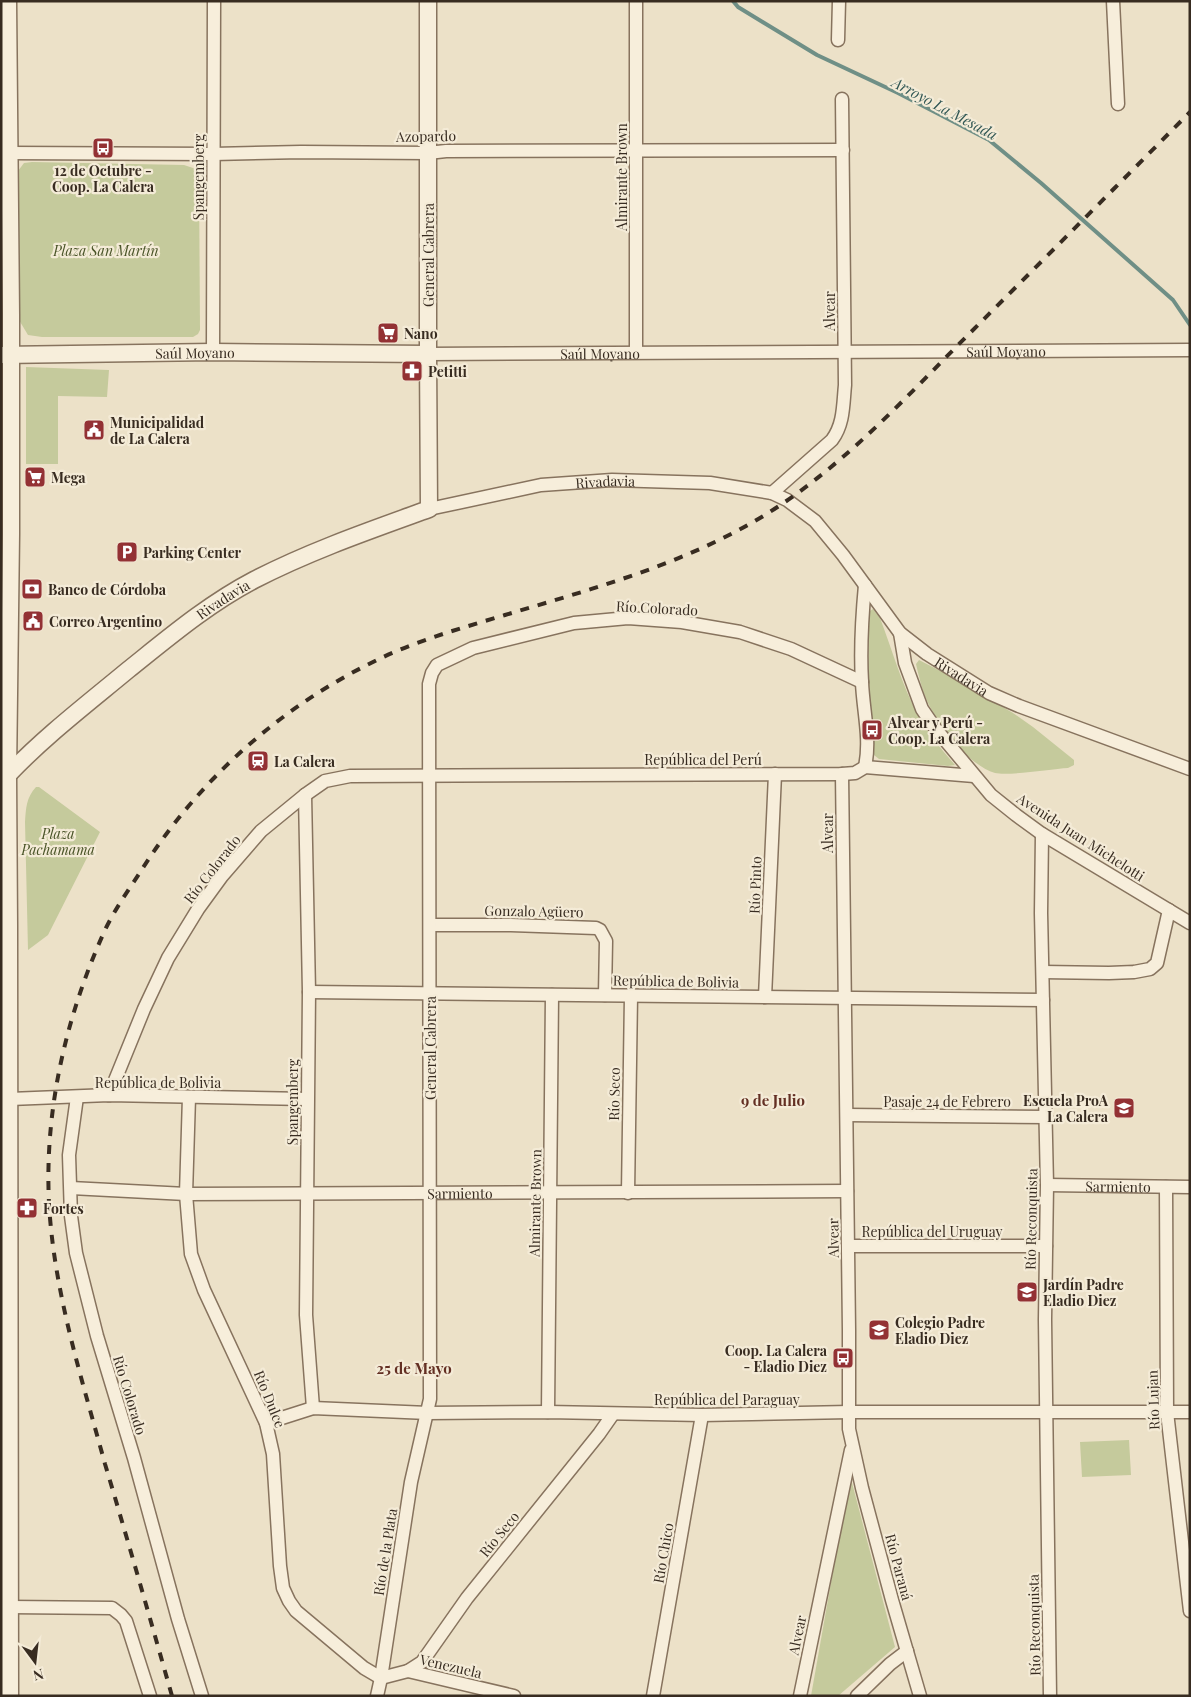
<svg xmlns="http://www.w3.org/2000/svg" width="1191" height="1697" font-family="'Playfair Display',serif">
	<rect width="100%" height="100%" fill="#ece1c8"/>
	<g fill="#c5ca9c">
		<polygon points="32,162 184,165 193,168 199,173 200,330 198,334 193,337 42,337 28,335 19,320 18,179 18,171 24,163"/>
		<polygon points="26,367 109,370 107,397 58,396 58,464 26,464"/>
		<path d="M873,609l7,9c12,31 22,68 38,97 10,18 23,34 37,50l-7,1 -69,-7 -5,-4 -6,-76 1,-63 1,-5z"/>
		<path d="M919,660l31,16 63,37 20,14 41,33v5l-6,3c-17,1 -59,8 -73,5 -27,-8 -56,-47 -68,-72 -5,-11 -8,-24 -11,-37z"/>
		<path d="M36,787h3l61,45 -52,103 -20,15 -3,-128c1,-14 1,-24 11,-35z"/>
		<polygon points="1129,1440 1131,1475 1082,1477 1080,1442"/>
		<polygon points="850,1475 895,1647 838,1696 811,1696"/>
	</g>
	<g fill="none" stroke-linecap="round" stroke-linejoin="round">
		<polyline stroke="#6f8f86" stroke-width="4" points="733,1 738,7 817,55 898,93 989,140 1041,183 1173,300 1190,325"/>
		<g stroke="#87735e" stroke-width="15">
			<g id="minor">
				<polyline points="636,1 636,352"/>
				<polyline points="1113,1 1118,104"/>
				<polyline points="838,40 839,1"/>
				<polyline points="9,153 213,154 301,152 428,153 446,151 843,150"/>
				<polyline points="213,352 214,1"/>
				<path id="s1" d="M428,354l762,-4"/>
				<path d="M772,493l60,-53c12,-16 11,-35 13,-55l-3,-286"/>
				<path id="s2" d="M429,509l112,-24 71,-5 98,3 62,10 15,7 28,21 28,34 57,78 27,21 62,39 30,13 171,63"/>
				<path d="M865,585c-3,32 -5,65 -3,97 1,28 9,57 3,85"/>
				<polyline points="900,633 905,663 922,709 935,728 991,795 1016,815 1042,834 1190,923"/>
				<polyline points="842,774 849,1330 849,1429 862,1488 892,1600 920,1696"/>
				<polyline points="305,795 309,992 306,1315 313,1408"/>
				<polyline points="1042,834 1041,913 1047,1185 1045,1320 1050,1696"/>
				<polyline points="431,925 511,925 596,928 600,930 606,941 605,995"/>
				<polyline points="1043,972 1109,973 1134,972 1150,969 1157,963 1169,910"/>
				<polyline points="309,992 1043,1000"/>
				<polyline points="765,997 775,774"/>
				<polyline points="109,1095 144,1009 168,958 198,909 222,876 261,831 305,795 325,781 350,776 842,774 855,773 865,767 974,776"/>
				<polyline points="77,1097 69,1155 71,1216 76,1253 97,1336 134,1458 178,1619 202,1696"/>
				<polyline points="189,1097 186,1194 191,1254 204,1290 266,1423 273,1454 280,1566 283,1588 289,1601 296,1611 364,1668 381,1678 408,1671 514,1696"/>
				<polyline points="10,1099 109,1095 307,1099"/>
				<polyline points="847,1115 1046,1117"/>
				<path id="s3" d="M1047,1185l143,2"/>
				<polyline points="1166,1187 1167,1412 1190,1611"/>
				<path id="s4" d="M71,1188l115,6 661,-3"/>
				<polyline points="628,1193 631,996"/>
				<polyline points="848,1246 1046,1246"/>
				<polyline points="548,1412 552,995"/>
				<polyline points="266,1423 313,1408 428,1413 548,1412 702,1415 849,1412 1190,1412"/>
				<polyline points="10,1607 112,1608 121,1615 126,1621 150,1696"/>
				<polyline points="408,1671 422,1662 467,1598 599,1434 613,1414"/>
				<polyline points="377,1696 381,1678 411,1482 430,1399 429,684 432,673 437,665 473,648 574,623 628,618 682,622 740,632 791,649 862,682"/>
				<polyline points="653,1696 702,1415"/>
				<polyline points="800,1696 851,1450"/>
				<polyline points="857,1696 890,1664 907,1651"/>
			</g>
		</g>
		<g stroke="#87735e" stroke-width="19">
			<g id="tertiary">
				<polyline points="8,1 11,314 11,534 8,775 9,926 10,1696"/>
				<path id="s5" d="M1,355l212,-3 215,2"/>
				<path id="s6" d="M8,775c36,-38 79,-71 120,-105 40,-32 80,-66 126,-90 56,-29 117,-50 175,-71l-1,-155v-353"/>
			</g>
		</g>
		<use href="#minor" stroke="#f7eedb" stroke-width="12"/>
		<use href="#tertiary" stroke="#f7eedb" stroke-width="16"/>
		<path stroke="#382c21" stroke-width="4" stroke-dasharray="9 9" stroke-linecap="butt" d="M172,1696c-22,-78 -44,-155 -67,-232 -22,-81 -48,-162 -55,-246 -8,-98 14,-198 55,-288 9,-19 22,-38 34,-56 56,-90 137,-164 232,-211 43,-22 88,-34 134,-48 87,-26 176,-50 255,-97 75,-45 137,-111 198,-173 77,-77 155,-155 232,-233"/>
	</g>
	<defs>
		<g id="bus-square" transform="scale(1.125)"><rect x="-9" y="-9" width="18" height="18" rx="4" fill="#933134" stroke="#f4ebd7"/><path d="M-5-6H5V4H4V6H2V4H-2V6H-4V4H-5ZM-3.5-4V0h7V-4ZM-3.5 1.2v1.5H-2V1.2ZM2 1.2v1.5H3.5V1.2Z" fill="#fff"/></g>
		<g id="supermarket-square" transform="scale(1.125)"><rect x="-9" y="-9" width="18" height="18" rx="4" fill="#933134" stroke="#f4ebd7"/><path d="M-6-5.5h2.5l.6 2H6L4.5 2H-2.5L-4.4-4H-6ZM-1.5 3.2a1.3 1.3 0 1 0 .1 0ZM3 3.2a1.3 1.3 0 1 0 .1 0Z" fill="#fff"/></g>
		<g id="pharmacy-square" transform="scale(1.125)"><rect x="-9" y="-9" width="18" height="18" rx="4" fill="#933134" stroke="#f4ebd7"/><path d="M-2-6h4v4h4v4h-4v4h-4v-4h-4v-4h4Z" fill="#fff"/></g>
		<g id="civic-square" transform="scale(1.125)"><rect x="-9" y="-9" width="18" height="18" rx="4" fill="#933134" stroke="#f4ebd7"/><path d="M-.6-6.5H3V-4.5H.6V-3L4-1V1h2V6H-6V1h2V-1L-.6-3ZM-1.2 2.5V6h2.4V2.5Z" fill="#fff"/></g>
		<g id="parking-square" transform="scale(1.125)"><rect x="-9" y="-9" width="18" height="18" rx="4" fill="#933134" stroke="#f4ebd7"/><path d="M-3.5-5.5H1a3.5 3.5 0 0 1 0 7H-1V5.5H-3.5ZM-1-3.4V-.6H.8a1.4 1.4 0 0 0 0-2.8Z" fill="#fff"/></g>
		<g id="bank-square" transform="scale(1.125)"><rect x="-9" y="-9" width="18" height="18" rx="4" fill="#933134" stroke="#f4ebd7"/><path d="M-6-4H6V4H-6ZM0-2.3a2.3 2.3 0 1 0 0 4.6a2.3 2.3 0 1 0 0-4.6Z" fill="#fff"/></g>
		<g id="station-square" transform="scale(1.125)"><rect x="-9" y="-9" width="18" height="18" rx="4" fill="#933134" stroke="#f4ebd7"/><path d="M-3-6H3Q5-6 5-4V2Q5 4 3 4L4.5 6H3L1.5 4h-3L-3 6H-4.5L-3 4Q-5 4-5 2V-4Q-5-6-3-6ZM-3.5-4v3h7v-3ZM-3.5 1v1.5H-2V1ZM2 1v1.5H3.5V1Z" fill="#fff"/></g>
		<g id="school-square" transform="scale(1.125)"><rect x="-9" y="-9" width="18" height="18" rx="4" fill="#933134" stroke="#f4ebd7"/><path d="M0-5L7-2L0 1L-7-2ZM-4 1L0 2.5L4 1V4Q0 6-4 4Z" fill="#fff"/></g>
	</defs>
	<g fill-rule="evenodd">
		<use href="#bus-square" x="103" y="148"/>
		<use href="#supermarket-square" x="388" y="333"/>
		<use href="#pharmacy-square" x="412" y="371"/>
		<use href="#civic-square" x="94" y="430"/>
		<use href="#supermarket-square" x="35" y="477"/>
		<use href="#parking-square" x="127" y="552"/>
		<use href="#bank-square" x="32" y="589"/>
		<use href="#civic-square" x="33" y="621"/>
		<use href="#bus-square" x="872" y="730"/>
		<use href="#station-square" x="258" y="761"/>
		<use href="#school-square" x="1124" y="1108"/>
		<use href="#pharmacy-square" x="27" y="1208"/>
		<use href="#school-square" x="1027" y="1292"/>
		<use href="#school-square" x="879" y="1330"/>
		<use href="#bus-square" x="843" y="1358"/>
	</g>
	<g text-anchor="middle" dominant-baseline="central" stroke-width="4.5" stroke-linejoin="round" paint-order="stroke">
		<g font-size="14" fill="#382c21" stroke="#f4ebd7">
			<text transform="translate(426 136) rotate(-1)">Azopardo</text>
			<text transform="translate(198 177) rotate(-90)">Spangemberg</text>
			<text transform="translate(621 177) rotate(-90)">Almirante Brown</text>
			<text transform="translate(428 255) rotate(-90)">General Cabrera</text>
			<text transform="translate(829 311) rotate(-90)">Alvear</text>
			<text stroke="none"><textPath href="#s1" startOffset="578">Saúl Moyano</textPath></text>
			<text stroke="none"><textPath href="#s1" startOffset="172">Saúl Moyano</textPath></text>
			<text stroke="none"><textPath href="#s5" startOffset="194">Saúl Moyano</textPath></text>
			<text stroke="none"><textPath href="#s2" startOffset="179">Rivadavia</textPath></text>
			<text stroke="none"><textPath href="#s6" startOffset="278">Rivadavia</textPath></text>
			<text transform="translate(657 608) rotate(3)">Río Colorado</text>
			<text stroke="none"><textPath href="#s2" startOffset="614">Rivadavia</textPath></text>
			<text x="703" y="759">República del Perú</text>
			<text transform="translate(827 833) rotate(-90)">Alvear</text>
			<text transform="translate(1081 837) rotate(33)">Avenida Juan Michelotti</text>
			<text transform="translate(212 869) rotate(-52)">Río Colorado</text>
			<text transform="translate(755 885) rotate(-88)">Río Pinto</text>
			<text transform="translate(534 911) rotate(1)">Gonzalo Agüero</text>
			<text transform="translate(676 981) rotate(1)">República de Bolivia</text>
			<text transform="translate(430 1048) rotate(-90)">General Cabrera</text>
			<text x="158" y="1082">República de Bolivia</text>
			<text transform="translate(614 1094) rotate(-89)">Río Seco</text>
			<text x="947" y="1101">Pasaje 24 de Febrero</text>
			<text transform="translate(292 1102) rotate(-90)">Spangemberg</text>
			<text stroke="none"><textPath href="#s3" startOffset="71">Sarmiento</textPath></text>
			<text stroke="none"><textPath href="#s4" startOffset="389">Sarmiento</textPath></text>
			<text transform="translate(535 1203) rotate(-89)">Almirante Brown</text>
			<text transform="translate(1031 1219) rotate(-89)">Río Reconquista</text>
			<text x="932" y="1231">República del Uruguay</text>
			<text transform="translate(833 1238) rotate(-91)">Alvear</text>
			<text transform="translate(130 1395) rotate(73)">Río Colorado</text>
			<text transform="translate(270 1399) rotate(68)">Río Dulce</text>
			<text x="727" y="1399">República del Paraguay</text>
			<text transform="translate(1153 1400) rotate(-92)">Río Lujan</text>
			<text transform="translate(499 1534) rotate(-51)">Río Seco</text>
			<text transform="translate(385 1552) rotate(-81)">Río de la Plata</text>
			<text transform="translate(663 1553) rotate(-80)">Río Chico</text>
			<text transform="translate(899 1567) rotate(75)">Río Paraná</text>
			<text transform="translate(1034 1625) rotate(-91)">Río Reconquista</text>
			<text transform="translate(797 1635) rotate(-78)">Alvear</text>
			<text transform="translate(451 1666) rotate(13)">Venezuela</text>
		</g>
		<g font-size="14" font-weight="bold" fill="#382c21" stroke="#f4ebd7" text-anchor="start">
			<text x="103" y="170" text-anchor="middle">12 de Octubre -<tspan x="103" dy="16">Coop. La Calera</tspan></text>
			<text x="404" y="333">Nano</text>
			<text x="428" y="371">Petitti</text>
			<text x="110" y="422">Municipalidad<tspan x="110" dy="16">de La Calera</tspan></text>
			<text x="51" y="477">Mega</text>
			<text x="143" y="552">Parking Center</text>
			<text x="48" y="589">Banco de Córdoba</text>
			<text x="49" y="621">Correo Argentino</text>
			<text x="888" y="722">Alvear y Perú -<tspan x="888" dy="16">Coop. La Calera</tspan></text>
			<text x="274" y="761">La Calera</text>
			<text x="1108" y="1100" text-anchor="end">Escuela ProA<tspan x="1108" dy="16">La Calera</tspan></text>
			<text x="43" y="1208">Fortes</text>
			<text x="1043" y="1284">Jardín Padre<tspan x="1043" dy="16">Eladio Diez</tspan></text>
			<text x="895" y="1322">Colegio Padre<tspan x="895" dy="16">Eladio Diez</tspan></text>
			<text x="827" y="1350" text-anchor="end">Coop. La Calera<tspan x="827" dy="16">- Eladio Diez</tspan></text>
		</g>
		<g font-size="14" font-style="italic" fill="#4a5428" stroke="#f4ebd7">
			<text x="106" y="250">Plaza San Martín</text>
			<text x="58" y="833">Plaza<tspan x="58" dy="16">Pachamama</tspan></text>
		</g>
		<g font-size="15" font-style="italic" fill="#315754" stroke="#f4ebd7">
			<text transform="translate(945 108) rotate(28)">Arroyo La Mesada</text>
		</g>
		<g font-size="15" font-weight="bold" fill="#632f23" stroke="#f4ebd7">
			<text x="773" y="1100">9 de Julio</text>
			<text x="414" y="1368">25 de Mayo</text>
		</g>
	</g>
	<rect width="1191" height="1697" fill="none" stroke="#382c21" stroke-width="5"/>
	<g transform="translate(35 1662) rotate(165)" stroke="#f4ebd7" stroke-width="4" paint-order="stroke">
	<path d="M0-4L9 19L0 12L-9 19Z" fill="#382c21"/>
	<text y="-8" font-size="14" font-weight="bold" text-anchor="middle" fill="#382c21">N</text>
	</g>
</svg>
